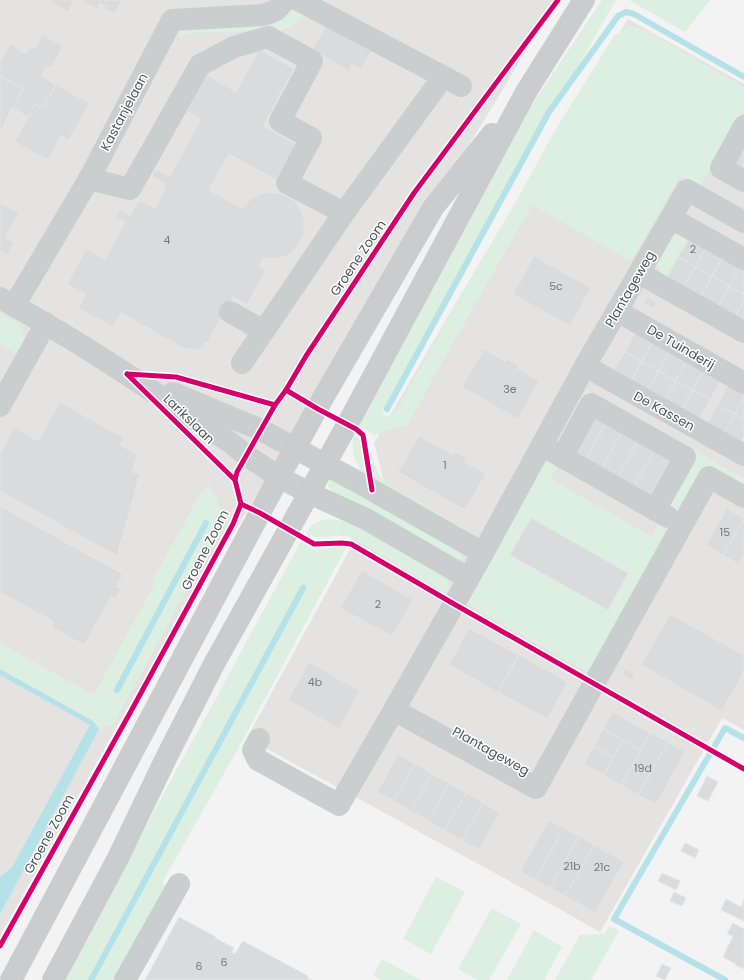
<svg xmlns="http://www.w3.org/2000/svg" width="744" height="980" font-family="Poppins,sans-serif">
	<rect width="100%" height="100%" fill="#f4f3f3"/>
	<g fill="#e4e3e1">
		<polygon points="0,0 557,0 125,712 0,936"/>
		<polygon points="628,19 744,84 744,730 722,718 600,932 513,883 247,738 385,485 374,443 470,279"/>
	</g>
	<g fill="#dcefe1">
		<path d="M602,0h14l-156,273 -78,141c6,3 9,2 13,-2l74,-131 49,-83 36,-66 60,-96 15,-10 15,3 100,58v23l-44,77 -20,-11 -49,85 -99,-56 -78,136 -46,83 -28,9 -6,3 -6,-5 -10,-6 153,-289z"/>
		<polygon points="629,0 710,0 685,32"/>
		<path d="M293,3l15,8c-6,7 -14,16 -23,18 -3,1 -7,1 -10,1l-1,-7 9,-3z"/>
		<polygon points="259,23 260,31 190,33 187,34 181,38 178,34 180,31 185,28"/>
		<polygon points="677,233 689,237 666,277 660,273 657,265 671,237"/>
		<polygon points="0,314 17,323 23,332 25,342 19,355 0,344"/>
		<polygon points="587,390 744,478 744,487 707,466 679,514 667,507 695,458 563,448 556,444"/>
		<path d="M353,435c24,11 16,31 32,47 8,8 19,13 29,18 16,9 33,19 49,28l-2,2 -98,-56c-10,-15 -11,-21 -10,-39z"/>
		<polygon points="546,460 558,466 551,479 651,536 659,523 670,530 589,673 465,603"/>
		<polygon points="331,479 461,552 462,559 458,560 340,497 328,487 329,481"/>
		<path d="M208,484c8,13 16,26 14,41l-109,200 -14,4 -6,-8 -93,-52v-26l94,52 60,-111 -2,-3 47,-85z"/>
		<path d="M329,519l25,3 91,53 4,10 -2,9 -97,-57 -15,-2 -11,3 -18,-3c3,-11 12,-14 23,-16z"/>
		<polygon points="301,541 315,549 347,546 240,745 162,883 171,888 120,980 64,980 159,802 215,700"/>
		<polygon points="436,877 465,892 431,954 403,939"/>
		<polygon points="492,908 521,924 489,980 478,980 458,969"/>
		<polygon points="609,926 619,931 591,980 555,980 580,935 605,934"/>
		<polygon points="534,930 562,947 544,980 507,980"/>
		<polygon points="382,959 420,980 381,980 373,975"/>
	</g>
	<polygon fill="#b5e1e8" points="0,669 93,721 99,729 0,914 0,877 12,867 90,725 0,675"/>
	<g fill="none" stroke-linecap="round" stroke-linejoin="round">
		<g stroke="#b5e1e8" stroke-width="6">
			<polyline points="387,409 549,112 618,16 626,12 634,14 744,77"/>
			<polyline points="117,690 206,523"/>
			<polyline points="91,980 303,588"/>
			<polyline points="725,980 614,919 725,728 744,738"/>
		</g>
	</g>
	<g fill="#dadbdc" stroke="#e5e5e6">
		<polygon points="47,0 75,0 68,12"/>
		<polygon points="81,0 122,0 115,14 104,8 105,6 100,3 97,9"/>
		<polygon points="327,23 373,48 361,69 352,64 349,71 312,50"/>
		<polygon points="42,34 63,46 51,68 47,66 41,76 56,85 43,108 35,104 28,117 12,108 23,89 0,76 0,60 1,60 10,44 26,54 30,46 35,48"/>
		<polygon points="259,49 294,69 263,126 296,144 276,180 229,154 209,190 242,208 252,198 263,193 268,192 279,193 290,198 295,201 301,210 304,220 304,235 299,244 291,253 286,256 275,259 263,258 259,266 266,270 247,305 233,297 207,343 205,342 203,346 198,349 193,350 186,348 185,349 121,313 113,327 78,308 86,294 67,284 86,249 105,259 125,222 116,217 120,210 130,216 139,200 155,208 166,187 164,186 165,184 153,177 152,172 155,170 157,170 170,176 201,119 187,111 207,75 236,92"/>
		<polygon points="0,76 23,89 0,131"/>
		<polygon points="56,85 90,103 69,140 61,136 48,160 15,142 35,104 43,108"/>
		<polygon points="744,141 744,174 730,166"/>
		<polygon points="0,203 19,213 5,238 14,243 7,255 0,251"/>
		<polygon points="690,237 707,246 695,267 678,257"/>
		<polygon points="707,246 724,256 712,276 695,267"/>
		<polygon points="534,256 591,288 570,326 513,294"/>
		<polygon points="724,256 741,266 729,286 712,276"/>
		<polygon points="678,257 695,267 684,287 667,278"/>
		<polygon points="741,266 744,268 744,295 729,286"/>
		<polygon points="695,267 712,276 701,297 684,287"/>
		<polygon points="712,276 729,286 718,307 701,297"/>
		<polygon points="729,286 744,295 744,300 735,317 718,307"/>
		<polygon points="647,297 656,302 653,308 643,303"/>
		<polygon points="744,300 744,322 735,317"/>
		<polygon points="636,331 653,341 642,362 625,352"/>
		<polygon points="653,341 670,351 659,371 642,362"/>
		<polygon points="484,349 505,362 507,359 519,365 517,368 539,381 518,419 462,387"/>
		<polygon points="670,351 687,360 676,381 659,371"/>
		<polygon points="625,352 642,362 630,382 613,372"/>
		<polygon points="687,360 704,370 693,390 676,381"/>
		<polygon points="642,362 659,371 647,392 630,382"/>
		<polygon points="704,370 721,380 710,400 693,390"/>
		<polygon points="659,371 676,381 664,401 647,392"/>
		<polygon points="676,381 693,390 681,411 664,401"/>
		<polygon points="729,384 744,392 744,398 735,414 717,405"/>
		<polygon points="693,390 710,400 698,421 681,411"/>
		<polygon points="744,398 744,420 735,414"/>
		<polygon points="60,402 124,438 120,445 137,455 132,472 140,474 117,556 0,491 0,453 14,428 38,441"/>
		<polygon points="717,405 735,414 723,435 706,425"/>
		<polygon points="592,410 608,419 585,460 568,451"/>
		<polygon points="735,414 744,420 744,437 740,444 723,435"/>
		<polygon points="608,419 624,428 601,470 585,460"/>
		<polygon points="624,428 640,437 617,479 601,470"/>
		<polygon points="419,436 454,455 455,452 467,458 465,462 486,474 465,510 398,472"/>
		<polygon points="640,437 657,447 633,488 617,479"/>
		<polygon points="657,447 673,456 649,497 633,488"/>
		<polygon points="0,506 123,574 116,587 121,589 115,599 111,597 84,645 51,627 54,622 0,592"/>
		<polygon points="727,508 744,519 723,555 706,545"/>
		<polygon points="531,518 628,573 608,610 510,555"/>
		<polygon points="744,519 744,554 738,564 723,555"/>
		<polygon points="362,570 413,600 392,636 340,608"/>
		<polygon points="670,614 744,655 744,672 722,711 641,665"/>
		<polygon points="469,628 519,655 498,692 449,665"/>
		<polygon points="519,655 568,682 547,719 498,692"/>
		<polygon points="309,662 360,691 339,729 288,700"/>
		<polygon points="625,669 635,674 631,680 622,675"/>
		<polygon points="613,712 650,733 641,750 603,729"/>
		<polygon points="603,729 623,740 613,758 594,746"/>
		<polygon points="650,733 668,742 638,795 621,785"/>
		<polygon points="623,740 641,750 621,785 604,775"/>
		<polygon points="668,742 685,752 656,804 638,795"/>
		<polygon points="594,746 613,758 604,775 584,764"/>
		<polygon points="398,754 415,764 394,801 377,792"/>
		<polygon points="415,764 432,774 411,811 394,801"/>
		<polygon points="432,774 449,783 428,821 411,811"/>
		<polygon points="707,776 718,782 708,801 697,796"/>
		<polygon points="449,783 466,793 445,830 428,821"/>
		<polygon points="466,793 483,803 462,840 445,830"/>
		<polygon points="483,803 500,812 479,850 462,840"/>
		<polygon points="549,820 564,828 535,880 520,871"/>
		<polygon points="564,828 579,836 550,888 535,880"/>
		<polygon points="579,836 594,845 565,896 550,888"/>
		<polygon points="685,843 699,850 695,858 681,851"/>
		<polygon points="594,845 624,862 595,913 565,896"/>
		<polygon points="662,873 680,881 676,890 658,881"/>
		<polygon points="674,892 686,898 682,906 670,901"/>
		<polygon points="726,899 741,907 744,900 744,921 721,910"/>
		<polygon points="179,917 216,937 215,938 234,948 232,952 235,954 243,941 308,976 307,978 311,980 145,980"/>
		<polygon points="733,923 744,929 744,969 735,965 736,964 723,957 733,936 727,934"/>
		<polygon points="662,964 671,968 665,980 656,976"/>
	</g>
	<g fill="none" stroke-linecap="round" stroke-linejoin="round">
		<g stroke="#cbcecf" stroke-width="22">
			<polyline points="298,0 461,86"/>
			<polyline points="744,126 721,168 744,181"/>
			<polyline points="89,179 130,189 200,65 234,47 268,37 312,61 280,121 311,138 287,183 344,213"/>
			<polyline points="671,218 744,259"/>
			<polyline points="639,273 744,332"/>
			<path d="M0,298c80,43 155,95 231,145l16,13 32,21 30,16 57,26 102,59"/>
			<path d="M14,306l75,-127 83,-159 91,-5c10,-3 16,-5 21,-15"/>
			<polyline points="617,311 744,383"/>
			<polyline points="230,312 264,331"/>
			<polyline points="242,363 344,213 443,77"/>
			<polyline points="585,366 744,455"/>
			<polyline points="173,393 261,430 356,481 483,553"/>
			<polyline points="0,406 46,323"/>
			<polyline points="550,450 668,517"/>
			<polyline points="562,457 591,404 685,457 655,510"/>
			<polyline points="394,710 536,788 709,477 744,497"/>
			<polyline points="259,739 253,750 258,760 334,802"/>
			<polyline points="339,805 394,710 483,553 585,366 687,190 744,222"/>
			<polyline points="125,980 179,884"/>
		</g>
		<g stroke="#caccce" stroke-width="22">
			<polyline points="11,980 279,477 323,398 433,208 492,134"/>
			<polyline points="53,980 117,860 167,756 214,664 347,425 526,92 584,0"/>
		</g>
		<g stroke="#fff" stroke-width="8">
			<g id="cycleway">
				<polyline points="127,374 176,377 275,405"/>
				<polyline points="127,374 235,480"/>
				<polyline points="286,390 318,409 356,429 363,435 372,490"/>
				<polyline points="241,504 260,513 314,544 342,543 351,544 454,604 744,769"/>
				<polyline points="0,946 130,713 233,524 241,504 235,480 237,472 275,405 286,390 306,356 414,193 558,0"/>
			</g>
		</g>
		<use href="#cycleway" stroke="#d6006c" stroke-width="5"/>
	</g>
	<g text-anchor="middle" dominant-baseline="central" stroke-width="3" stroke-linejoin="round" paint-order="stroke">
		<g font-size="11" fill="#71797f">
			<text x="167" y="240">4</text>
			<text x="693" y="249">2</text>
			<text x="556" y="286">5c</text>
			<text x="510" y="389">3e</text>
			<text x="445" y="465">1</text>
			<text x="725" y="532">15</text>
			<text x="378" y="604">2</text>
			<text x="315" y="682">4b</text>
			<text x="643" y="768">19d</text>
			<text x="572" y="866">21b</text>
			<text x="602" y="867">21c</text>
			<text x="224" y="962">6</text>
			<text x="199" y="966">6</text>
		</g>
		<g font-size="13" fill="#4c575e" stroke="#fff">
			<text transform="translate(124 112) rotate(-62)">Kastanjelaan</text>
			<text transform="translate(358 258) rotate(-56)">Groene Zoom</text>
			<text transform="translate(630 289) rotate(-60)">Plantageweg</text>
			<text transform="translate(681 347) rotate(30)">De Tuinderij</text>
			<text transform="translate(664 411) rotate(29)">De Kassen</text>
			<text transform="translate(189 419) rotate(44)">Larikslaan</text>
			<text transform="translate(205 550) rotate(-63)">Groene Zoom</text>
			<text transform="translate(491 751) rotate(29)">Plantageweg</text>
			<text transform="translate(49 834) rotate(-61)">Groene Zoom</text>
		</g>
	</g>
</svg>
